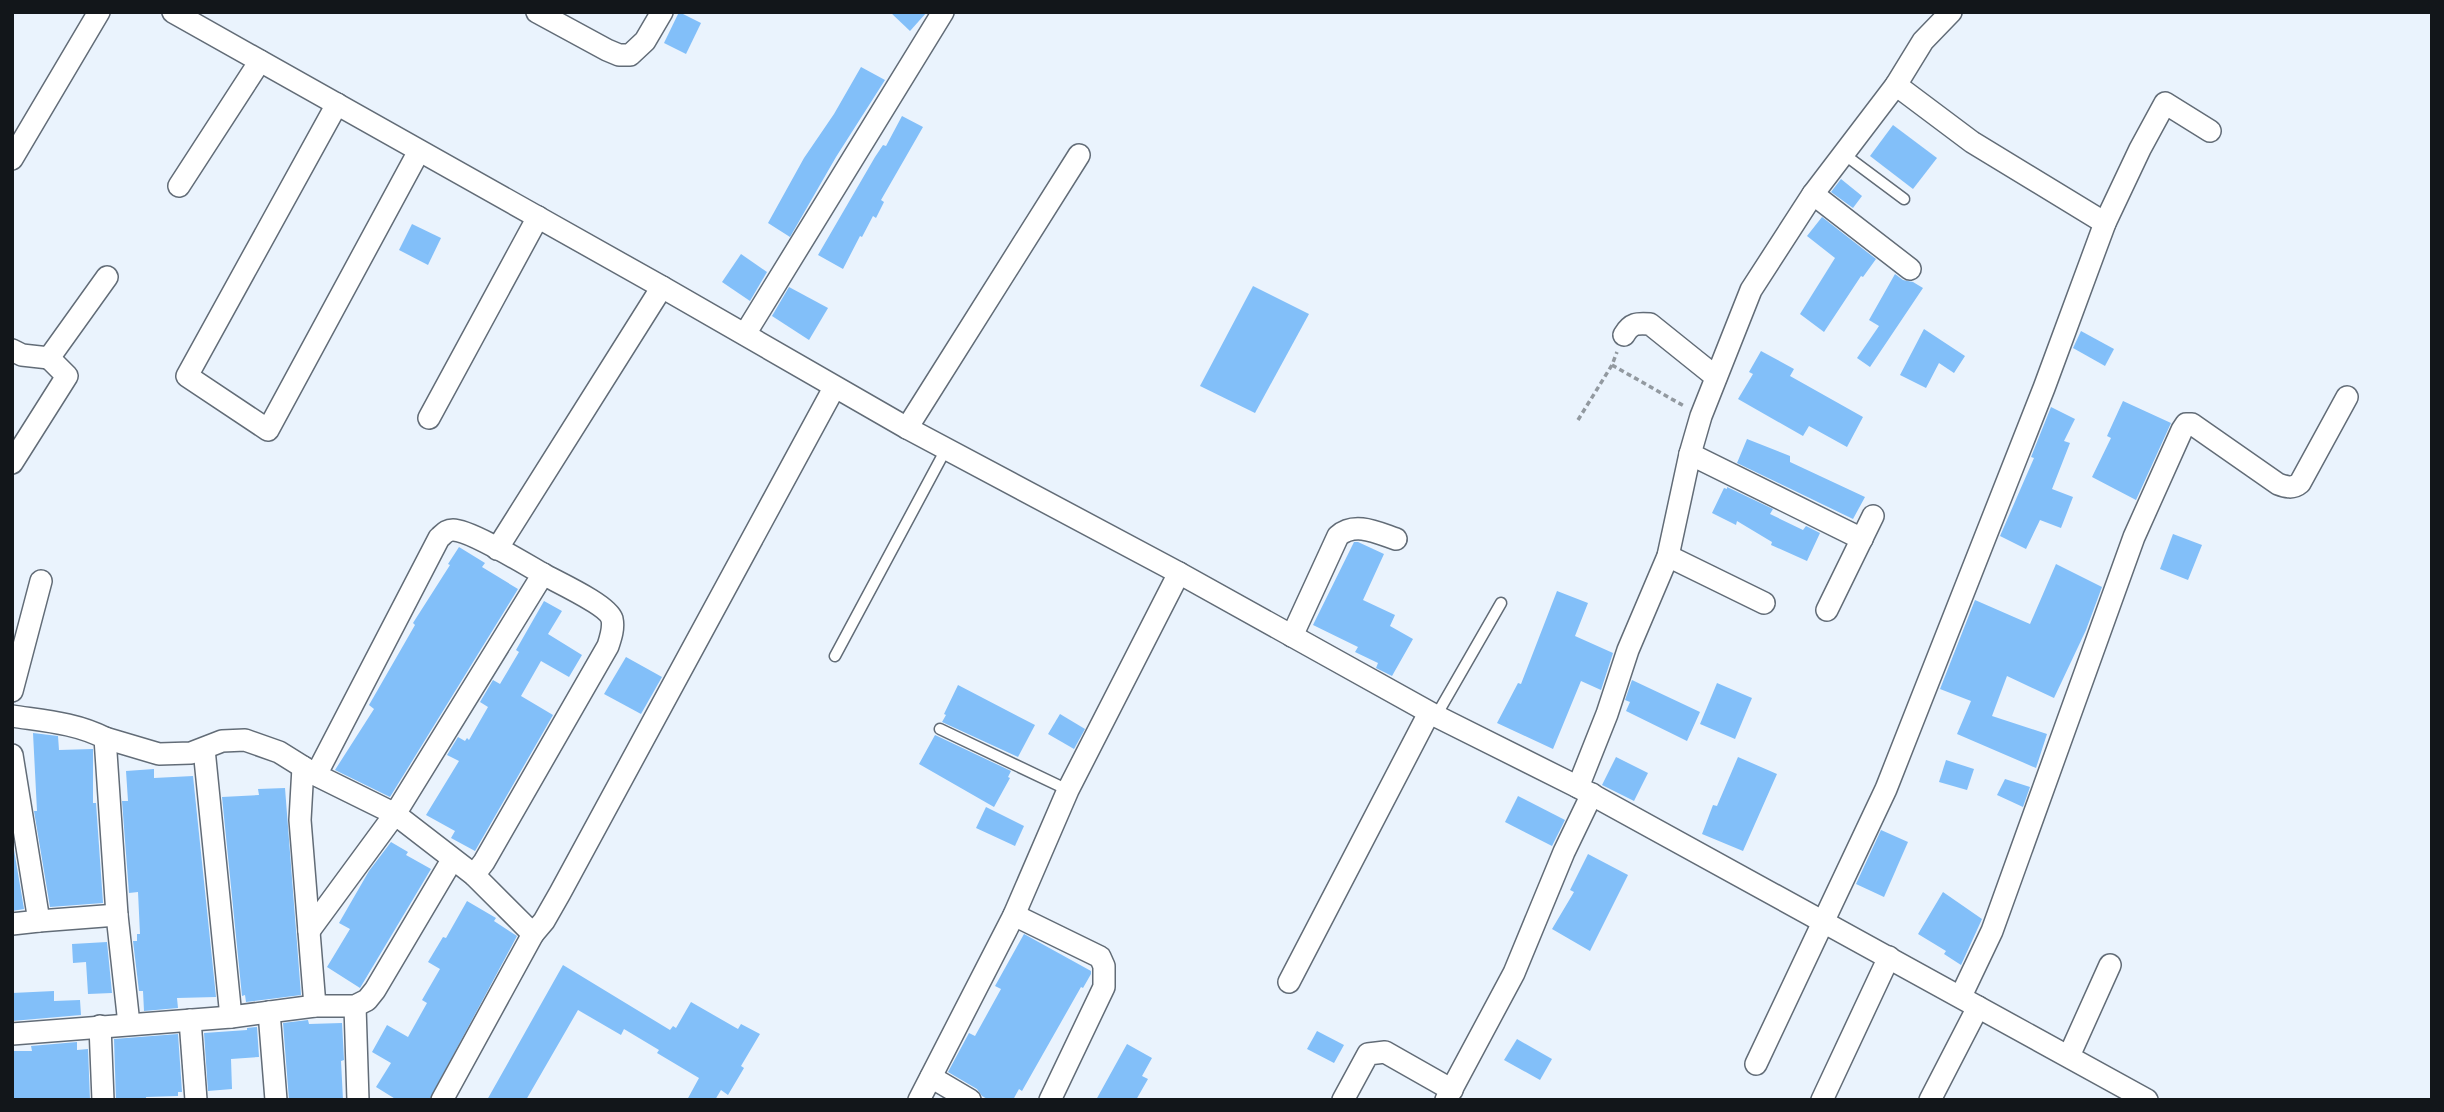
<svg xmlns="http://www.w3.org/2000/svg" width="2444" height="1112" font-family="'DM Sans',sans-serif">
	<rect width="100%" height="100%" fill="#eaf3fd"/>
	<g fill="#82bff9">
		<polygon points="679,12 701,23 686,54 664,43"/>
		<polygon points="890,12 927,12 910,31"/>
		<polygon points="861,67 885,80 836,157 790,237 768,223 804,158 834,114"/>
		<polygon points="902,116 923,127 881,200 884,202 876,218 873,216 862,237 860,236 843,269 818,255 875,157 883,145 886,146"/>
		<polygon points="1893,125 1937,158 1913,189 1870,156"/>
		<polygon points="1841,179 1862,196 1853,208 1831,192"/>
		<polygon points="1822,217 1876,259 1863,277 1861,276 1824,332 1800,314 1835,258 1807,236"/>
		<polygon points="412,224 441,238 428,265 399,250"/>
		<polygon points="741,254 767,272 750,301 722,282"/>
		<polygon points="1895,274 1903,280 1913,282 1923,288 1870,367 1857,358 1879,326 1869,320"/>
		<polygon points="1253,286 1309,314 1255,413 1200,386"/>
		<polygon points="789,287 828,308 809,340 772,316"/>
		<polygon points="1924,329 1965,356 1954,373 1939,363 1926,388 1900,375"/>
		<polygon points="2081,331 2114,349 2105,366 2073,348"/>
		<polygon points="1761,351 1794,369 1790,376 1863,417 1847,447 1809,426 1803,436 1738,399 1753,374 1749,372"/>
		<polygon points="2123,401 2171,423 2136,500 2092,477 2111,438 2107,436"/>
		<polygon points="2051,407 2075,419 2064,441 2070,443 2052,489 2073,497 2061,528 2040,520 2026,549 2000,536 2034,458 2031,457"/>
		<polygon points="1747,439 1790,456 1790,462 1865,497 1853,519 1737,463"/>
		<polygon points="1727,487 1773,509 1770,514 1803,530 1806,526 1820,533 1807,561 1771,545 1772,542 1737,521 1736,525 1712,513 1724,488 1727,489"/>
		<polygon points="2173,534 2202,545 2188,580 2160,569"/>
		<polygon points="1354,542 1358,542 1384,554 1363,600 1395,615 1390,626 1413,639 1392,676 1376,668 1378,663 1355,652 1358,647 1313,625"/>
		<polygon points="459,547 485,563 482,567 518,589 390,797 335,770 374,709 369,705 415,625 413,623 450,565 448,564"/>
		<polygon points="2056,564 2102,587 2086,630 2054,698 2007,676 1992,716 2047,734 2036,768 1957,734 1971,701 1940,689 1975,600 2030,624"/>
		<polygon points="1557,591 1588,603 1575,636 1613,653 1601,690 1581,681 1553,749 1497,723 1518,683 1521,684"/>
		<polygon points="544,601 562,611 548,634 582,655 569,677 541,661 521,696 553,715 475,851 451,838 455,831 426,815 459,761 447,755 458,737 465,741 467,738 469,740 488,707 480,702 493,680 500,684 519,652 516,650"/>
		<polygon points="626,657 662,677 641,714 604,694"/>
		<polygon points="1632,680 1700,712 1687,741 1626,711 1630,702 1625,700"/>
		<polygon points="1717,683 1752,698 1735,739 1700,724"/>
		<polygon points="958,685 1035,725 1018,757 942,722 946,715 944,714"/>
		<polygon points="1060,714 1085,729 1074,749 1048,734"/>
		<polygon points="33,733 58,736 59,750 93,749 93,803 96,803 103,903 50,907 34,811 37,811"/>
		<polygon points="935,735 1011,771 1008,777 1010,778 994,807 919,764"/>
		<polygon points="1616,757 1648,773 1634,801 1602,785"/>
		<polygon points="1738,757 1777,774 1743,851 1702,834 1713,805 1717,806"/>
		<polygon points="1946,760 1974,769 1967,790 1939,782"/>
		<polygon points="154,769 154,778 193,776 216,997 177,998 178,1008 144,1011 143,991 139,991 133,941 137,941 137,934 140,934 138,892 129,893 122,801 128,801 126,771"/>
		<polygon points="2005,779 2030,787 2023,807 1997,795"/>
		<polygon points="285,788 301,995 246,1002 245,995 242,996 222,797 259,795 258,789"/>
		<polygon points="1518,796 1565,820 1552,846 1505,822"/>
		<polygon points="986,807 1024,826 1015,846 976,828"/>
		<polygon points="1881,830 1908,842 1884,897 1856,884"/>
		<polygon points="12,838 24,909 12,911"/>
		<polygon points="391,842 408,852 406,855 431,869 360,988 327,967 350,929 339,923 369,871"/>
		<polygon points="1588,854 1628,875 1590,951 1552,929 1574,892 1570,890"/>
		<polygon points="1943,892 1982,919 1961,965 1944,954 1946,951 1918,934"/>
		<polygon points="467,901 496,918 494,921 517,936 429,1100 397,1100 376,1087 391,1063 372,1052 387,1025 408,1037 427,1003 422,1000 440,969 428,962 443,937 446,938"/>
		<polygon points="1024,934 1091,971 1091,974 1083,988 1081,987 1022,1091 1019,1089 1013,1100 989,1100 982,1096 977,1089 948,1072 969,1033 975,1036 1001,989 995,986"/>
		<polygon points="107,942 112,993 88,994 86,962 73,963 72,944"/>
		<polygon points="563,965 670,1030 673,1026 676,1028 691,1002 738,1029 741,1024 760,1034 741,1066 744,1068 728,1095 721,1090 715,1100 687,1100 699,1078 657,1053 659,1050 624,1029 621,1035 578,1010 526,1100 487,1100"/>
		<polygon points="54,991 54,1001 80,1000 81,1015 12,1021 12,993"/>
		<polygon points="308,1020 309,1024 342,1023 344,1060 341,1061 343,1100 289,1100 283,1023"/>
		<polygon points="257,1027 259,1057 231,1059 232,1089 208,1091 204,1033 247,1030 247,1028"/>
		<polygon points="1317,1031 1344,1045 1334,1063 1307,1049"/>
		<polygon points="178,1034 182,1092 178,1092 178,1096 146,1097 146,1100 116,1100 114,1039"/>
		<polygon points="1517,1039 1552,1059 1540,1080 1504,1060"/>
		<polygon points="77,1042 77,1050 88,1049 90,1100 12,1100 12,1051 32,1051 31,1046"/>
		<polygon points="1127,1044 1152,1058 1142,1076 1148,1079 1136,1100 1096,1100"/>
	</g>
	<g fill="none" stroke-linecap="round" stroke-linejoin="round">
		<g stroke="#626c77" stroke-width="13">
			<g id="service">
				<polyline points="1845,155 1904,199"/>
				<polyline points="835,656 946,449"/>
				<polyline points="1436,716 1501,603"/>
				<polyline points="940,729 1068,790"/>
			</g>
		</g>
		<g stroke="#626c77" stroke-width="24">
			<g id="minor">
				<polyline points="173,12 662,287 907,428 1179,573 1436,716 1578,787 2147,1100"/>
				<polyline points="537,12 607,50 619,55 630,55 645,41 662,12"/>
				<polyline points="1896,85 1972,142 2105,223"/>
				<polyline points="337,104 187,376 268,430 419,151"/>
				<polyline points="12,159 99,12"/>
				<polyline points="179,186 260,61"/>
				<polyline points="1813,194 1910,269"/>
				<polyline points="745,334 943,12"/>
				<path d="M1624,335c7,-12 13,-12 26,-11l66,53"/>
				<polyline points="12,350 22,355 49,358 107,277"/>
				<polyline points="429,418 538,217"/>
				<polyline points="907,428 1079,155"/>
				<polyline points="1690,454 1862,539"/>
				<polyline points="12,463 67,376 49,358"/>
				<polyline points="497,549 662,287"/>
				<polyline points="1668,556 1764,603"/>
				<polyline points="1827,610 1873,516"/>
				<path d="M1292,636l46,-100c17,-15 40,-3 58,3"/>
				<polyline points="12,691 41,581"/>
				<path d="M12,716c33,5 64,7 93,22l12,177 12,109"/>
				<path d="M105,738l54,16 32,-1 31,-12 23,-1 34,12 37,23 79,39 148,-240c-18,-10 -73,-44 -90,-44 -7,0 -9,4 -14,8l-123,237"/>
				<polyline points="204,749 231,1017"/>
				<polyline points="12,755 39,921 12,924"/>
				<polyline points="303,767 300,820 315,1006"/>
				<polyline points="1578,787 1607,714 1628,650 1668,556 1690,454 1701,416 1751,290 1813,194 1896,85 1923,41 1951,12"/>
				<path d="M474,875l10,-13 124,-216c3,-9 6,-18 4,-27 -4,-14 -55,-37 -69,-45"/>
				<polyline points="1014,915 1100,957 1104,966 1104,987 1050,1100"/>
				<polyline points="39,921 117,915"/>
				<polyline points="309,931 395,814 474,875 533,934 544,921 560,893 834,388"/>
				<polyline points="1289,982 1429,713"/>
				<path d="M1961,996l31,-65 142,-394 48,-107 4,-6h6l86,60c8,3 15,5 22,-1l47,-86"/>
				<polyline points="355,1006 358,1100"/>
				<polyline points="269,1012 276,1100"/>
				<polyline points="190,1020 196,1100"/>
				<polyline points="100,1026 103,1100"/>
				<polyline points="12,1034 231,1017 315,1006 355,1006 367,1000 375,990 452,860"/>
				<polyline points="2069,1056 2110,965"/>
				<polyline points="1756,1064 1886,789 2044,388 2105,223 2140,149 2165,103 2210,131"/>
				<polyline points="931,1077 970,1100"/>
				<polyline points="442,1100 533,934"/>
				<polyline points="919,1100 1014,915 1068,790 1179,573"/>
				<polyline points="1343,1100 1368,1054 1385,1052 1452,1090"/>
				<polyline points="1446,1100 1514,973 1564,852 1592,794"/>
				<polyline points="1822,1100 1889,957"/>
				<polyline points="1930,1100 1978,1007"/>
			</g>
		</g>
		<g stroke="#9299a0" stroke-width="3.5" stroke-dasharray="5 3.5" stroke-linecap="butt">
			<polyline points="1612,365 1684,406"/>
			<polyline points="1578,420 1612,365 1617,352"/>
		</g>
		<use href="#service" stroke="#fff" stroke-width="10"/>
		<use href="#minor" stroke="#fff" stroke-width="21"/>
	</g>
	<rect width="2444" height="1112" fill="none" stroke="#12161a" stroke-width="28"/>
</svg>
